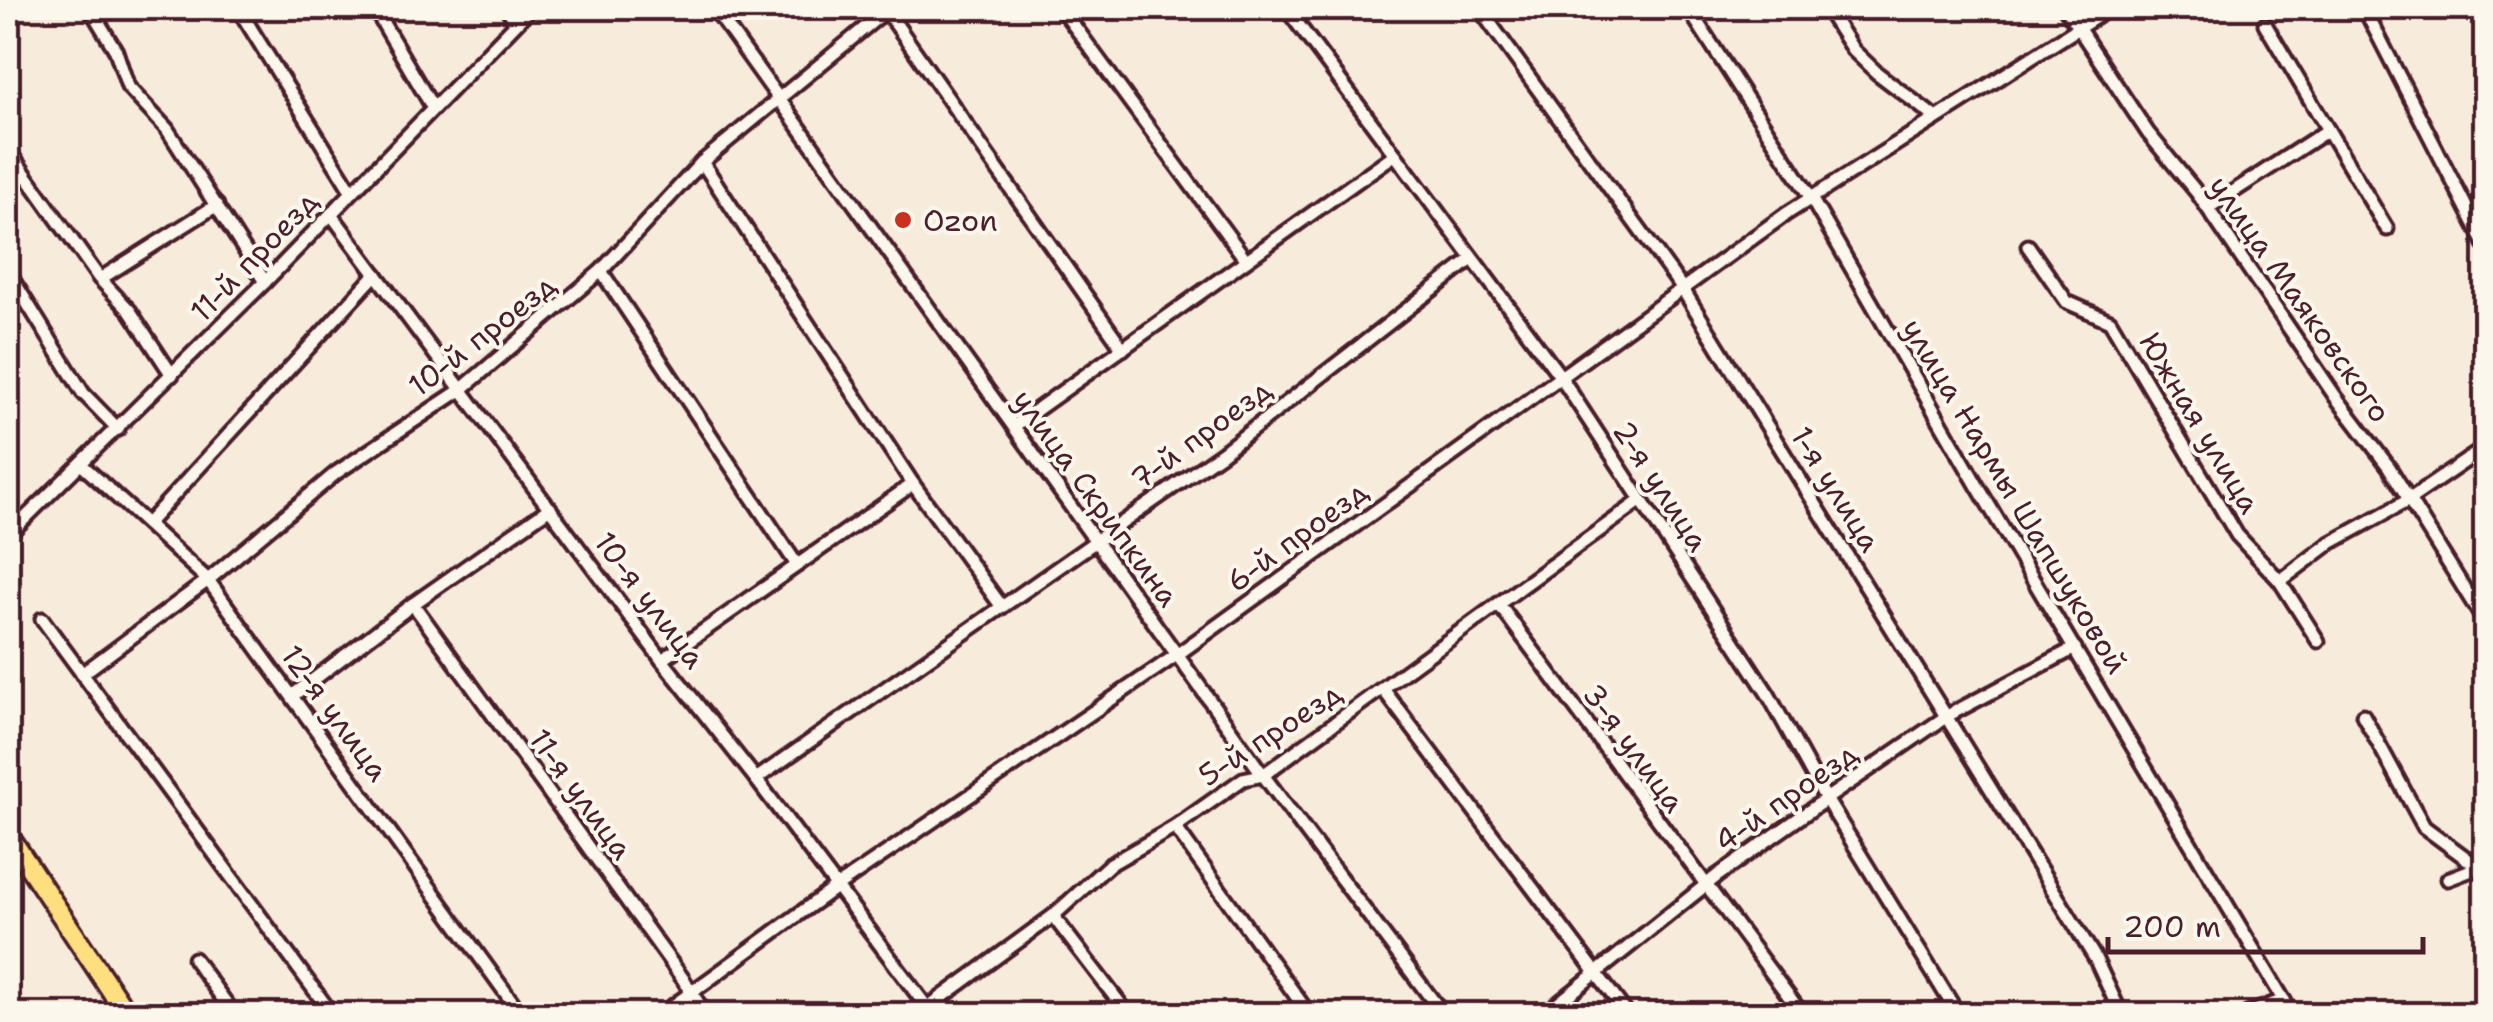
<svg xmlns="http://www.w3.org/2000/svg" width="2493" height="1022" font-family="'Shantell Sans',sans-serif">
	<rect width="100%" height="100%" fill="#f7ecdb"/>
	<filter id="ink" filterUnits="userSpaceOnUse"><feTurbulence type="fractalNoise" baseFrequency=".01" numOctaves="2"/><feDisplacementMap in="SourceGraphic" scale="20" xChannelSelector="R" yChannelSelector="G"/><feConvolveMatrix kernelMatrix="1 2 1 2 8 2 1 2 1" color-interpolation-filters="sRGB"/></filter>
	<g filter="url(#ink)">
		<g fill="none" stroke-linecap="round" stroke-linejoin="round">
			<g stroke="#4a1f2b" stroke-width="19">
				<g id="minor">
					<polyline points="90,8 116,51 128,87 167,129 265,282"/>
					<polyline points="238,8 352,192"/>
					<polyline points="374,8 433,108"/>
					<polyline points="507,8 516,22"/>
					<polyline points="714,8 1263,775 1443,1014"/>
					<polyline points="1061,8 1246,260"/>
					<polyline points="1286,8 1560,376 1768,694 1826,799 1958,1014"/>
					<polyline points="1479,8 1682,288 2095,958 2121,1014"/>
					<polyline points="1688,8 1811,198 1978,487 2292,1014"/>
					<polyline points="1826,8 1853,50 1877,73 1936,118"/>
					<polyline points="2065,8 2148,133 2198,194 2335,396 2389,467 2486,624"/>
					<polyline points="2364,8 2486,246"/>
					<polyline points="886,10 1123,349"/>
					<polyline points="2265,24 2387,229"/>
					<polyline points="8,150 99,278 130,311 172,375"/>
					<polyline points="702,162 913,484 1002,607"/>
					<polyline points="2208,208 2328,130"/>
					<polyline points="331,214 662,660 756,779 932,1014"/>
					<polyline points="2028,246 2067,302 2110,321 2237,535 2280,581 2318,641"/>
					<polyline points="601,271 797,565"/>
					<polyline points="8,272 83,393 118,429"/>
					<polyline points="100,279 217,205"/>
					<polyline points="1014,426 1394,155"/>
					<polyline points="82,465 208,580 521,1014"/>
					<polyline points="147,524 376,274"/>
					<polyline points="8,535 265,282 531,8"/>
					<polyline points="2280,581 2329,544 2407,501 2486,447"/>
					<polyline points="413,604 683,979 705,1014"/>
					<polyline points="1500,606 1802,1014"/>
					<polyline points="42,619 332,1014"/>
					<polyline points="662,660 913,484"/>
					<polyline points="82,674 208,580 336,473 462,389 601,271 702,162 889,8"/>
					<polyline points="1383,689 1627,1014"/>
					<polyline points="292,696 413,604 550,508"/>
					<polyline points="2363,715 2424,827 2478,867"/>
					<polyline points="756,779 1222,453 1472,259"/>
					<polyline points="1175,827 1309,1014"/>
					<polyline points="2448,879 2482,866"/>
					<polyline points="1053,916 1128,1014"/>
					<polyline points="194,959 234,1014"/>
					<polyline points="927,1008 1053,916 1109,865 1175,827 1243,779 1263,775 1640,501"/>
					<polyline points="662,1014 836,887 1178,654 1786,214 2110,8"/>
					<polyline points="1545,1014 1717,876 1826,799 1947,716 2075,648"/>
					<polyline points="2247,1014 2284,1000"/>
				</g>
			</g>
			<g stroke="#4a1f2b" stroke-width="25">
				<polyline id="highway" points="8,835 127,1014"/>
			</g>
			<use href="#minor" stroke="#fbf7ec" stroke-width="11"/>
			<use href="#highway" stroke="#fedf80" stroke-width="18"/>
		</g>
	</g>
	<circle fill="#c8321e" stroke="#fbf7ec" stroke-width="4" cx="903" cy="220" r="10"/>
	<g text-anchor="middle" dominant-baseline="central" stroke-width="8" stroke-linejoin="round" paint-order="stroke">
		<g font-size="30" fill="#4a1f2b" stroke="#fbf7ec" text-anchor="start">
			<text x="923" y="220">Ozon</text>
		</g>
		<g font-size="30" fill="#4a1f2b" stroke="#fbf7ec">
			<text transform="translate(254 256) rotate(-46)">11-й проезд</text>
			<text transform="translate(2300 299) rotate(55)">улица Маяковского</text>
			<text transform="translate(482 335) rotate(-38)">10-й проезд</text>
			<text transform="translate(2200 423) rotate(59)">Южная улица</text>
			<text transform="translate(1201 434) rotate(-36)">7-й проезд</text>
			<text transform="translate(1661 486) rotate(57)">2-я улица</text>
			<text transform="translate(1836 489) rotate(58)">1-я улица</text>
			<text transform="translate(2015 496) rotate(59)">улица Нармы Шапшуковой</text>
			<text transform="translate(1096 498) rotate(54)">улица Скрипкина</text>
			<text transform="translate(1297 536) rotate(-36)">6-й проезд</text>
			<text transform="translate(650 600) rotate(53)">10-я улица</text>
			<text transform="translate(335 713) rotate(54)">12-я улица</text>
			<text transform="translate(1270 734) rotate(-33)">5-й проезд</text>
			<text transform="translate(1634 748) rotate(54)">3-я улица</text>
			<text transform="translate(581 794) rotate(54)">11-я улица</text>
			<text transform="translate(1786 797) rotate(-35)">4-й проезд</text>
		</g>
	</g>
	<rect width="2493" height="1022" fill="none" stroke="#fbf7ec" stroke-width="40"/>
	<rect x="20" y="20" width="2453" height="982" fill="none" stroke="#4a1f2b" stroke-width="4" filter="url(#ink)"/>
	<path d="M2108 937v15h315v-15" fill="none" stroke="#4a1f2b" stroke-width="5"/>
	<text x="2123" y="937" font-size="30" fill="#4a1f2b" stroke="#fbf7ec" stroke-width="8" paint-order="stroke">200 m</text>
</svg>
